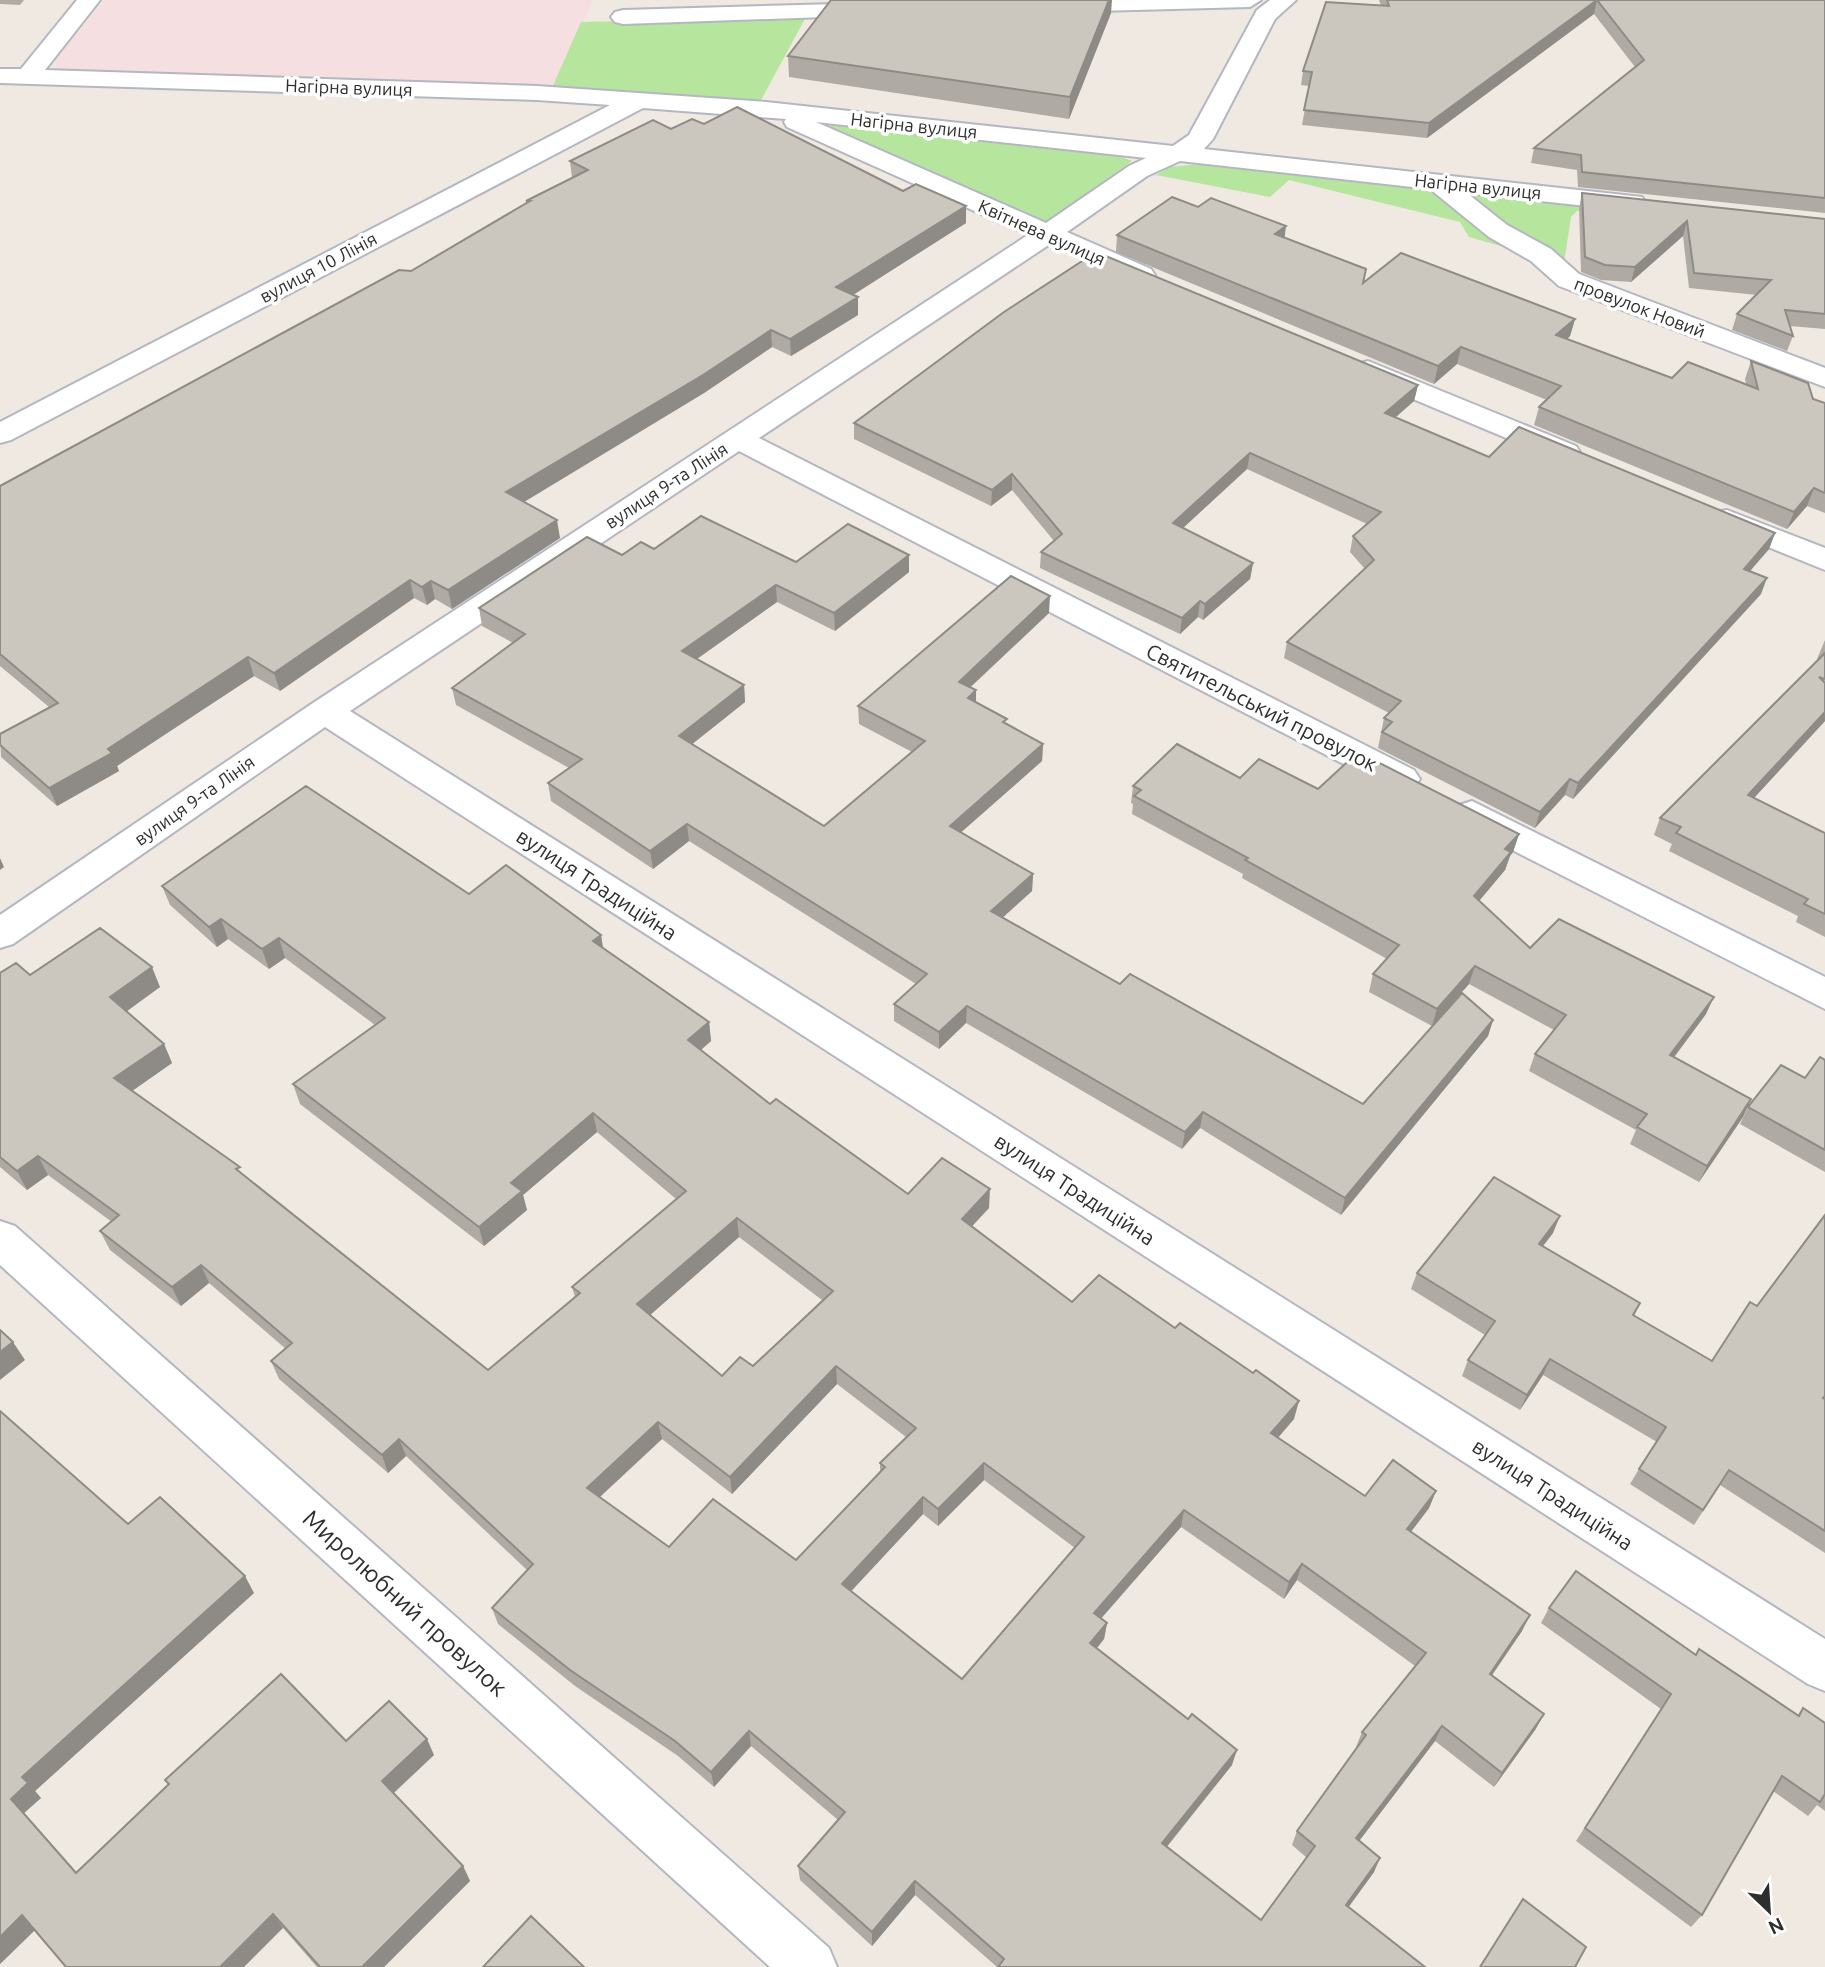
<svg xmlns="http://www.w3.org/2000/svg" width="1825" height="1967" font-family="Ubuntu,sans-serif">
	<rect width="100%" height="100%" fill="#efe9e1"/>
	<polygon fill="#f5dfe0" points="105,0 593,0 552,88 60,70 54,61"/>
	<g fill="#b6e59e">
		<polygon points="806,17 761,100 552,88 581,22"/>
		<polygon points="836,124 1122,157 1132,161 1045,223 827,128"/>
		<polygon points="1208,163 1416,186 1443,198 1522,252 1469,237 1460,222 1289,180 1270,197 1156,175 1170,167"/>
		<polygon points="1483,195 1597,208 1577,211 1571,217 1563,270 1470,200 1472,196"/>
	</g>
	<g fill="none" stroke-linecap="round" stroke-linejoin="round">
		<g stroke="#b4b7c1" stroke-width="4">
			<g id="minor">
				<path d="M77,0h23l-55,70 492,16 229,16 407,44 16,-11 68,-125 13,-10h26l-21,19 -62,120 -9,10 438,48 4,6 -4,6 -9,2 -166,-18 40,32 44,24 28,25 246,94v19l-266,-101 -28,-25 -42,-24 -59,-48 -250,-28 -33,15 -80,56 84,37 4,6 -4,6h-20l-81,-37 -291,194 655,332 6,9 -6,9 -12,3 -12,-3 -651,-337 -389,260 1475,928v52l-17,-7 -1483,-957 -312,217 -13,4v-33l313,-212 715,-468 -241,-108 -3,-5 2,-3 -143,-11 -632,332 -11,3v-21l610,-317 -73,-5 -537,-17v-14h21zM816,122l330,36 -17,8 -83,57z"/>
				<polygon points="1051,0 1261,0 1250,7 1059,12 1051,10 1048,5"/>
				<polygon points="873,3 884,10 881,15 623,24 615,22 611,17 615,12 623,10"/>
				<polygon points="1368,361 1576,446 1580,452 1576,458 1565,461 1554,458 1358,376 1354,370 1358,364"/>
				<polygon points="1727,510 1825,548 1825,570 1716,526 1711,519 1716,512"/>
				<polygon points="1472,801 1825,977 1825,1009 1459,823 1454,814 1459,805"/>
				<polygon points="0,1221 15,1226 829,1948 837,1967 770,1967 0,1265"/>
			</g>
		</g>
		<use href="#minor" fill="#fff" fill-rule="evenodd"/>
	</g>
	<g fill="#afaba4" fill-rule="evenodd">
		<polygon points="0,0 24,0 20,5 0,4"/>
		<polygon points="1379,0 1825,0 1825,213 1578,187 1577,170 1531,163 1534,148 1635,67 1594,14 1427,138 1302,125 1309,86 1301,85 1303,71 1381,6"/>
		<polygon points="1111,13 1069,119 789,77 788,56"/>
		<polygon points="704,124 903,191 966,206 966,223 853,295 858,297 858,315 791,356 772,347 704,393 524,502 560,538 452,609 435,599 427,605 414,598 280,691 254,676 117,766 119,771 57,806 1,757 0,734 49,707 0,666 0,486 411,271 526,204 526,201 572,178 570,161 671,129"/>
		<polygon points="1582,193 1825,219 1825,329 1790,326 1793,336 1787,351 1732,330 1737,314 1757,295 1689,288 1683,236 1631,282 1601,280 1581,272 1579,208"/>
		<polygon points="1117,235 1285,238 1363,283 1575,319 1570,336 1567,339 1672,378 1746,384 1745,379 1751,361 1813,399 1825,403 1825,513 1807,506 1787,529 1534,425 1539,407 1547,400 1457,364 1434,384 1116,252"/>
		<polygon points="1418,385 1414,401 1395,418 1489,457 1775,533 1769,549 1750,571 1761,594 1573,799 1565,795 1535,828 1378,748 1384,718 1389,713 1284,658 1287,642 1365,569 1350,552 1353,536 1367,524 1247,469 1183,528 1253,563 1250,579 1203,620 1198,617 1180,634 1040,568 1041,552 1054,541 1012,490 991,506 854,439 854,423"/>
		<polygon points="654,549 796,562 909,555 909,572 835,631 777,602 696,659 744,685 745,702 692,744 824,826 912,752 859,724 858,706 1049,613 970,687 976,690 976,703 1006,725 1043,744 1042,761 961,832 1033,874 1032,891 1003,917 1120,984 1363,1104 1493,1020 1488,1036 1341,1215 1200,1128 1182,1149 966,1023 939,1049 894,1021 894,1004 916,984 689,841 653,869 551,801 548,783 569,768 456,705 452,688 513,643 482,626 479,608 622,555"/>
		<polygon points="1825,640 1825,721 1754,798 1825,833 1825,937 1796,922 1798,916 1669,851 1672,844 1654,835 1660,818 1819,659 1817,659"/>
		<polygon points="1240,778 1318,789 1519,834 1513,852 1510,856 1505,870 1479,901 1530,948 1706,1014 1674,1057 1751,1099 1743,1117 1699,1182 1630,1144 1636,1130 1529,1071 1535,1054 1554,1030 1469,984 1432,1026 1369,992 1373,974 1387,959 1242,878 1243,874 1132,814 1133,804 1131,803 1133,786"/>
		<path d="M162,886l307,8 132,41 2,13 106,74 2,19 -10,9 69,54 138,90 81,14 -17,18 100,76 222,117 -16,19 87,58 71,-5 -7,17 -18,24 111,99 -31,44 53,39 -9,16 -41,57 -59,-46 -76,100 15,31 -26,35 -351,60 -82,-72 -43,51 -72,-66 -2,-14 40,-46 -87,-74 -37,41 -36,-31 -103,-70 -77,-62 -6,-16 35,-38 -121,-114 -18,17 -109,-94 -8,-18 15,-12 -77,-66 -28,23 -71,-56 -10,-19 12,-9 -64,-47 -21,15 -27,-23v-194l160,14 -34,24 38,33 8,19 -40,28 111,84 245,195 87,-73 -3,-10 104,-88 -79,-67 -74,63 4,15 -43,36 -184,-142 -7,-20 82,-59 -90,-67 -16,11 -41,-30 -11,8 -47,-42zM739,1237l83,63 -69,66 -31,10 -72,-61zM837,1384l69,53 -26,26v9l-84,88 -127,-13 -69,-50 62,-58 70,55zM984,1480l91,68 -113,131 -111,-88 72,-77 15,12zM1181,1527l103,72 13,-19 118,86 -53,66 -6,15 1,1 -60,83 -5,14 15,13 -46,62 -94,-73 65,-82 -135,-117 7,-9 3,-16 -6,-5z"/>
		<polygon points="1825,1060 1825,1172 1740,1124 1748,1107 1805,1078"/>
		<polygon points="1825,1215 1825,1397 1824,1399 1825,1399 1825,1553 1720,1485 1694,1525 1630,1484 1639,1469 1657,1442 1543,1375 1520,1410 1462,1376 1468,1360 1485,1335 1411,1289 1417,1273 1553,1233 1543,1246 1640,1303 1634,1316 1712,1361 1757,1306"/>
		<polygon points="0,1411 128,1524 254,1593 35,1791 41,1798 24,1813 76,1872 169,1785 165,1780 346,1741 434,1755 394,1793 463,1866 470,1881 384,1967 317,1967 283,1928 35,1930 0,1964"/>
		<polygon points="1549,1608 1695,1655 1798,1715 1803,1708 1825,1723 1825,1811 1817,1805 1808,1816 1773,1791 1702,1915 1691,1927 1576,1841 1661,1709 1541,1623"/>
	</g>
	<g fill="#8e8b86">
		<polygon points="1109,0 1112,0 1111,13 1069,119 1070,97"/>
		<polygon points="1597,0 1594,14 1427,138 1429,123"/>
		<polygon points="966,206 966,223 837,305 836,287"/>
		<polygon points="1687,221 1683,236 1631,282 1635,267"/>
		<polygon points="1286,226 1284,243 1275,234"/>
		<polygon points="858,297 858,315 791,356 790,339"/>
		<polygon points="1575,319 1570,336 1552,352 1556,335"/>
		<polygon points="771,330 772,347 704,393 509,511 506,492"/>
		<polygon points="1461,347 1457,364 1434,384 1438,366"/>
		<polygon points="1418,385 1414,401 1382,429 1385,413"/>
		<polygon points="1250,453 1247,469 1171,539 1173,523"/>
		<polygon points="1012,474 1012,490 991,506 992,490"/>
		<polygon points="1814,488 1807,506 1787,529 1794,512"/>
		<polygon points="557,520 560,538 452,609 448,590"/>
		<polygon points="1775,533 1769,549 1738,585 1744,569"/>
		<polygon points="909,555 909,572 835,631 834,613"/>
		<polygon points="1253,563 1250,579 1203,620 1205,604"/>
		<polygon points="1767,578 1761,594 1573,799 1578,783"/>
		<polygon points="410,580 414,598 280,691 274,673"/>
		<polygon points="431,581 435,599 427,605 422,587"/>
		<polygon points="776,585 777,602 683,669 682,651"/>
		<polygon points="1050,596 1049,613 958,699 959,682"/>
		<polygon points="1200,601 1198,617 1180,634 1182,618"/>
		<polygon points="248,657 254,676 117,766 119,771 57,806 49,788"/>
		<polygon points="744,685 745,702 681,753 679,736"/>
		<polygon points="976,690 976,708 968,698"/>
		<polygon points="1825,712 1825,721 1740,813 1748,795"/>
		<polygon points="1043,744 1042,761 949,843 950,826"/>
		<polygon points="1570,779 1565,795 1535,828 1540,812"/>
		<polygon points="687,824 689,841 653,869 650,851"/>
		<polygon points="1519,834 1513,852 1510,856 1505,870 1469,913 1474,896 1505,849"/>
		<polygon points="0,858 4,867 0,870"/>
		<polygon points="1033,874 1032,891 991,928 991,911"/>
		<polygon points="221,919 228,939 217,947 209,927"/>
		<polygon points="601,935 604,955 593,941"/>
		<polygon points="279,938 285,958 269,969 262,949"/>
		<polygon points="1475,966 1469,984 1432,1026 1437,1009"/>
		<polygon points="152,967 160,987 119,1017 110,997"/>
		<polygon points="1714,997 1706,1014 1663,1072 1670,1055"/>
		<polygon points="967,1006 966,1023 939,1049 939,1032"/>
		<polygon points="1493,1020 1488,1036 1341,1215 1345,1198"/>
		<polygon points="709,1022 711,1041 690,1059 688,1040"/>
		<polygon points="164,1044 172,1063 122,1098 114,1078"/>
		<polygon points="1751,1099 1743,1117 1699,1182 1707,1166"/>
		<polygon points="1203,1112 1200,1128 1182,1149 1185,1132"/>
		<polygon points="593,1113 597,1132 523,1195 527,1210 484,1246 479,1227 511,1183"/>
		<polygon points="38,1156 48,1175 27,1190 17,1171"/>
		<polygon points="990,1189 989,1208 962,1237 962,1219"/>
		<polygon points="1560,1216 1553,1233 1532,1260 1539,1244"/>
		<polygon points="737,1218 739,1237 641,1323 637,1304"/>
		<polygon points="201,1265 209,1283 181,1306 172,1287"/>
		<polygon points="13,1342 25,1360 0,1380 0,1352"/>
		<polygon points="1550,1359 1543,1375 1520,1410 1527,1395"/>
		<polygon points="836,1366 837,1384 732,1494 730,1477"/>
		<polygon points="1299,1401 1294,1419 1266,1451 1271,1433"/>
		<polygon points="658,1422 662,1439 591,1505 587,1488"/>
		<polygon points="399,1439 406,1456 388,1473 382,1455"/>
		<polygon points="984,1463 984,1480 938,1526 938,1509"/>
		<polygon points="1436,1491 1429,1508 1400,1546 1407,1529"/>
		<polygon points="923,1497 923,1514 843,1600 842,1584"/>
		<polygon points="1184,1510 1181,1527 1092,1629 1094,1613"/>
		<polygon points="1302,1564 1297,1580 1284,1599 1289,1582"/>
		<polygon points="245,1576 254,1593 35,1791 41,1798 24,1813 11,1799 22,1777"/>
		<polygon points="1530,1615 1522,1631 1482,1690 1490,1674"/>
		<polygon points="1107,1623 1104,1639 1088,1659 1090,1643"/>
		<polygon points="1544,1714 1535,1730 1494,1787 1502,1773"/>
		<polygon points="1442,1726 1435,1741 1350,1853 1356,1838"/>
		<polygon points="749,1731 751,1746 714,1787 711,1772"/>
		<polygon points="427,1739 434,1755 390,1796 382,1781"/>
		<polygon points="1237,1750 1232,1765 1158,1857 1162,1843"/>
		<polygon points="1380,1858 1374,1872 1340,1919 1346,1905"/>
		<polygon points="463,1866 470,1881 384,1967 362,1967"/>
		<polygon points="915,1881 915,1895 872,1946 872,1932"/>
		<polygon points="273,1914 283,1928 244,1967 220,1967"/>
		<polygon points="22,1915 36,1929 0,1964 0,1937"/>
	</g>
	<g fill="#cbc7bf" stroke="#8e8b86" stroke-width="2" fill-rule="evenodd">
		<polygon points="831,0 1109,0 1070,97 788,56"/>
		<polygon points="1387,0 1597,0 1429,123 1304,110 1312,72 1303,71 1326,2 1389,6"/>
		<polygon points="1597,0 1825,0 1825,198 1582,172 1581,155 1534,148 1644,60"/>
		<polygon points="737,107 903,191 916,184 966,206 836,287 858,297 790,339 771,330 703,375 506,492 557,520 448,590 431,581 422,587 410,580 274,673 248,657 108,749 112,753 49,788 0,745 0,734 58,703 0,654 0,486 399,270 411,271 530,201 526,201 588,170 570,161 653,120 671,129 692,119 704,124"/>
		<polygon points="1582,193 1825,219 1825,314 1785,310 1793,336 1737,314 1771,280 1694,273 1687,221 1635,267 1605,265 1585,257"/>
		<polygon points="1172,197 1198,207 1211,198 1286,226 1275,234 1366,269 1363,283 1401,253 1575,319 1556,335 1672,378 1688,362 1758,389 1751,361 1808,383 1813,399 1825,403 1825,493 1814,488 1794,512 1539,407 1561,386 1461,347 1438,366 1117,235"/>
		<polygon points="1096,252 1418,385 1385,413 1489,457 1519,427 1775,533 1744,569 1767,578 1578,783 1570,779 1540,812 1382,732 1392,722 1384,718 1401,701 1287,642 1374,560 1353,536 1381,512 1250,453 1173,523 1253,563 1205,604 1200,601 1182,618 1041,552 1062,534 1012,474 992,490 854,423 1004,312"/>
		<polygon points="701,516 796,562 848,524 909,555 834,613 776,585 682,651 744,685 679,736 824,826 925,741 858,706 1011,576 1050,596 959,682 976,690 968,698 1007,719 1003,722 1043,744 950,826 1033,874 991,911 1120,984 1130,974 1363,1104 1462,993 1493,1020 1345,1198 1203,1112 1185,1132 967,1006 939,1032 894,1004 927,974 687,824 650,851 548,783 582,759 452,688 525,634 479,608 587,537 622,555 641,542 654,549"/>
		<polygon points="1825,653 1825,679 1819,677 1825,683 1825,712 1748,795 1825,833 1825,914 1804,904 1808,899 1676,833 1681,827 1660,818"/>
		<polygon points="1177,744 1240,778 1259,759 1318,789 1358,752 1519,834 1505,849 1511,852 1474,896 1530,948 1559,919 1714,997 1670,1055 1751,1099 1707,1166 1637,1127 1647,1114 1535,1054 1566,1015 1475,966 1437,1009 1373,974 1399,945 1245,860 1248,858 1134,796 1141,790 1133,786"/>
		<path d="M306,786l163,108 37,-29 95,70 -8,6 116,81 -21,18 82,64 6,-5 132,95 34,-36 48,31 -28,30 110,83 27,-27 76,53 5,-5 73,50 3,-3 43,31 -28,32 94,63 28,-36 43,31 -29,38 123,86 -40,59 54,40 -42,59 -60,-47 -86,112 24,20 -34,47 79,62h-427l6,-8 -89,-78 -43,51 -74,-66 47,-54 -96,-81 -38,41 -36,-31 -105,-71 -78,-62 41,-44 -134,-125 -17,16 -111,-94 21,-18 -91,-78 -29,22 -72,-56 19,-16 -81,-59 -21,15 -17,-14v-184l16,-10 14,12 70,-47 52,39 -42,30 54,47 -50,34 126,89 -4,2 252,201 92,-77 -8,-6 114,-96 -93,-78 -82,70 11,8 -43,36 -186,-143 92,-66 -106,-80 -17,11 -41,-30 -12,8 -47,-41zM737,1218l96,73 -80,75 -13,-9 -18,19 -85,-72zM836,1366l80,62 -36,35 5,4 -89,93 -83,-61 -44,48 -82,-59 71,-66 72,55zM984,1463l100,74 -122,142 -120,-95 81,-87 15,12zM1184,1510l105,72 13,-18 124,89 -64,79 4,3 -69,96 18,15 -54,74 -99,-77 75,-93 -45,-36 -4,5 -98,-76 17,-20 -13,-10z"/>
		<polygon points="1820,1057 1825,1060 1825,1150 1748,1107 1781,1065 1805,1078"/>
		<polygon points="1494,1177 1560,1216 1539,1244 1640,1303 1633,1315 1712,1361 1750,1302 1757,1306 1825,1215 1825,1396 1823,1398 1825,1399 1825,1531 1729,1470 1703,1510 1639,1469 1666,1427 1550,1359 1527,1395 1468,1360 1495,1321 1417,1273"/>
		<polygon points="0,1330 13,1342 0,1352"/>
		<polygon points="0,1411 128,1524 160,1497 245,1576 22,1777 28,1783 11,1799 76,1873 169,1784 165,1780 281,1674 346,1741 389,1701 427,1739 382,1781 463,1866 362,1967 320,1967 273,1914 220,1967 66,1967 22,1915 0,1937"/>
		<polygon points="1576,1571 1696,1655 1699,1649 1799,1716 1803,1708 1825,1723 1825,1794 1820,1802 1782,1776 1702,1915 1585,1828 1671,1694 1549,1608"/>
		<polygon points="1523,1899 1586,1947 1575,1967 1480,1967"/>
		<polygon points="531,1916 584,1967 483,1967"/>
	</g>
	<g text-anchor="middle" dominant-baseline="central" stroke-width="7" stroke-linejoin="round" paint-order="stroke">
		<g font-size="18" fill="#2e2e2e" stroke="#fff">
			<text transform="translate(349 87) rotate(2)">Нагірна вулиця</text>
			<text transform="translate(914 125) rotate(6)">Нагірна вулиця</text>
			<text transform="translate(1478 186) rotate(6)">Нагірна вулиця</text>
			<text transform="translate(1042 232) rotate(24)">Квітнева вулиця</text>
			<text transform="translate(318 267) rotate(-28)">вулиця 10 Лінія</text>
			<text transform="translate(1640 307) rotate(21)">провулок Новий</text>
			<text transform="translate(666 485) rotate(-33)">вулиця 9-та Лінія</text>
			<text transform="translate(194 800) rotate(-35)">вулиця 9-та Лінія</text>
		</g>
		<g font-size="21" fill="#2e2e2e" stroke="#fff">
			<text transform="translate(1262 707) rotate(27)">Святительський провулок</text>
			<text transform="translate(597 884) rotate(33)">вулиця Традиційна</text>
			<text transform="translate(1075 1189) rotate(33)">вулиця Традиційна</text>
			<text transform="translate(1553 1494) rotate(33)">вулиця Традиційна</text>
		</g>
		<g font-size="24" fill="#2e2e2e" stroke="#fff">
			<text transform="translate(405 1603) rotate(42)">Миролюбний провулок</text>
		</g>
	</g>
	<g transform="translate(1769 1911) rotate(155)" stroke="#ffffff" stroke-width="5" paint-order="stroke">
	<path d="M0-5L12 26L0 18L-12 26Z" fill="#2e2e2e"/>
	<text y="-10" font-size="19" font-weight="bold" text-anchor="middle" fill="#2e2e2e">N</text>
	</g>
</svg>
